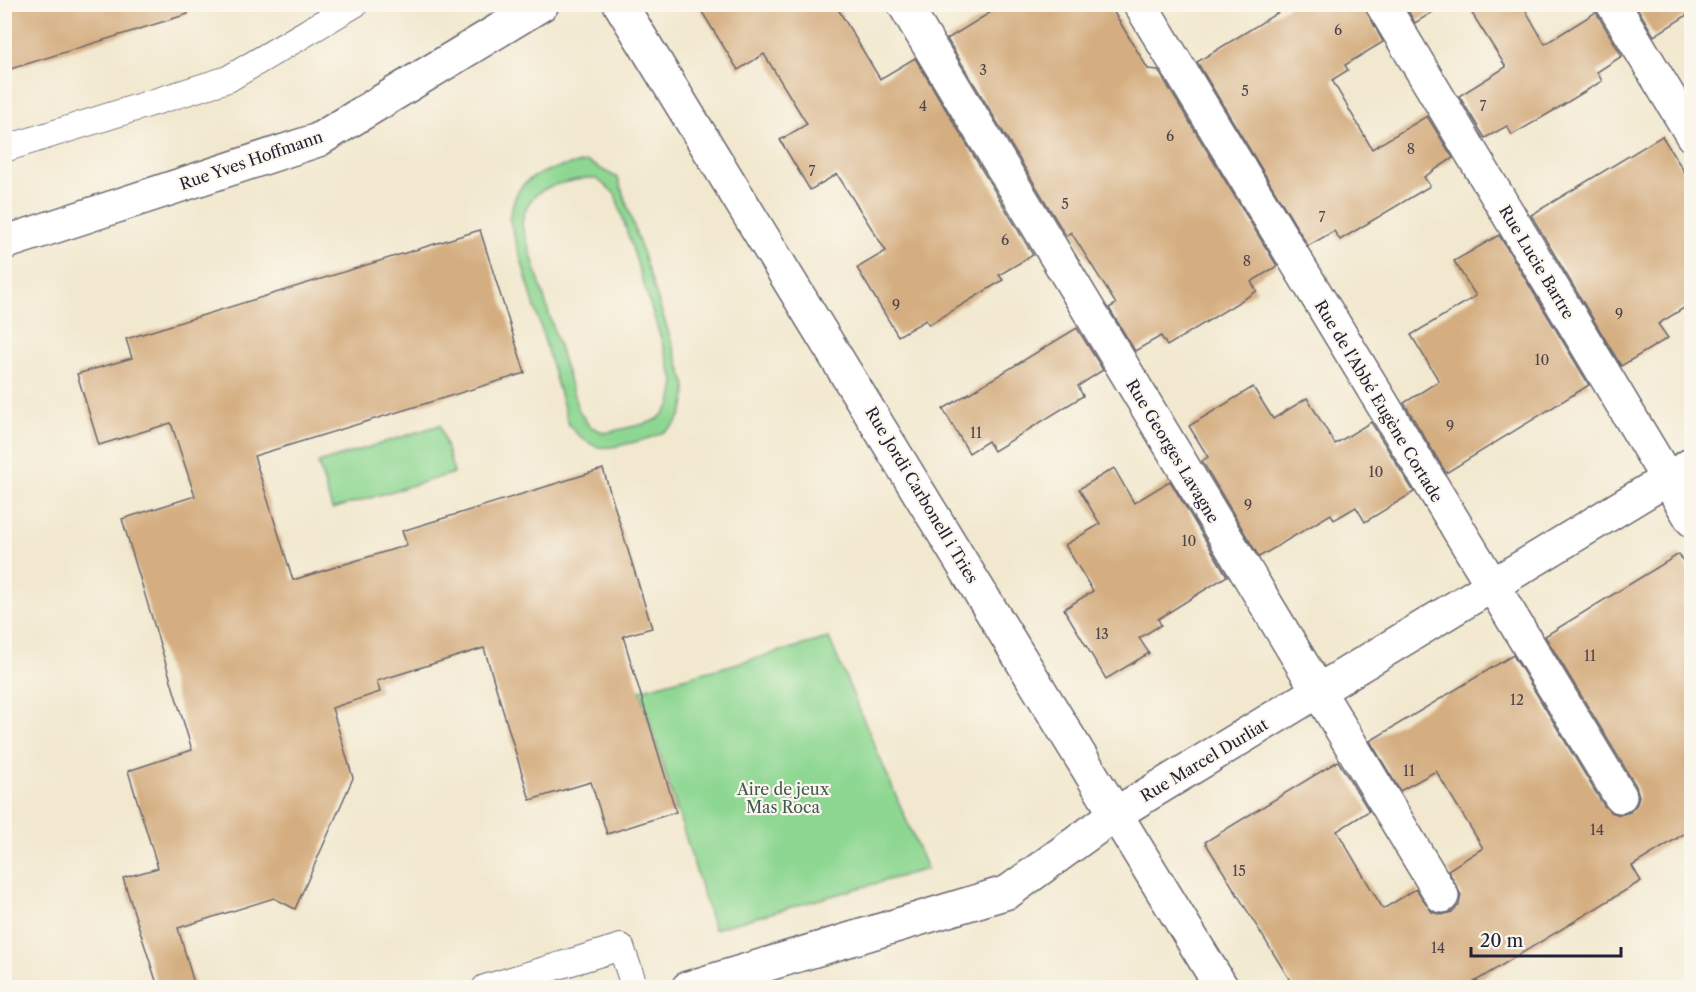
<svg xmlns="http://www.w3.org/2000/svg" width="1696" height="992" font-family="'Libre Caslon Text',serif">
<rect width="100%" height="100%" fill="#fbf7ec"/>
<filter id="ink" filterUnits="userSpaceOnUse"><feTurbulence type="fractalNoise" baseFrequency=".0167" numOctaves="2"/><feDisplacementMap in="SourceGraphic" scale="12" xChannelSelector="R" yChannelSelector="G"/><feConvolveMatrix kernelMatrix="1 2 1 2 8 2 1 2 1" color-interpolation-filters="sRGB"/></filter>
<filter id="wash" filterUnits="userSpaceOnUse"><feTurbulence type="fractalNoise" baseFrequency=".008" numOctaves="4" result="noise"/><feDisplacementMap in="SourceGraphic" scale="24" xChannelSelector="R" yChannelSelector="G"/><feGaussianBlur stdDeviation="1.35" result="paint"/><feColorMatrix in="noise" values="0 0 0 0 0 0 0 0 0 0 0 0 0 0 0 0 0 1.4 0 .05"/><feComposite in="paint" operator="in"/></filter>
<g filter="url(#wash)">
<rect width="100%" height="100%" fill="#f2e8cf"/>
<g fill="#8ed792" stroke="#587c66" stroke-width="1.5" fill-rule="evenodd">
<path d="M 588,162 L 618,178 L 686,386 C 687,426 666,435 631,443 C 621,445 609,449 599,447 C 586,444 577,435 569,425 L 509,218 C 512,207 514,196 521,187 C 534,171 569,164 588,162 ZM 587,178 L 597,179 L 615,194 L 675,383 L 671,405 L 658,419 L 648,423 L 605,433 L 589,426 L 578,409 L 522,225 C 525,188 555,184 587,178 Z"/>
<path d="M 440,425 L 454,473 L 332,509 L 318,463 Z"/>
<path d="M 829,638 L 927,869 L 714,929 L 640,690 Z"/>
</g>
<g id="blocks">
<g fill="#d4ad80">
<path d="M 4,4 L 186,4 L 188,14 L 4,71 Z"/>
<path d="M 697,4 L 835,4 L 880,79 L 915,58 L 1033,255 L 999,275 L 1003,280 L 929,325 L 926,320 L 898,336 L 857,268 L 886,251 L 837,174 L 810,190 L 780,140 L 807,124 L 764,54 L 738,70 Z"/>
<path d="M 1004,4 L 1109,4 L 1148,69 L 1158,70 L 1277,266 L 1251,282 L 1257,291 L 1167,346 L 1161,336 L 1135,351 L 1109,308 L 1116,304 L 1071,232 L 1066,236 L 947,39 Z"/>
<path d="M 1292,4 L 1363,4 L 1383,42 L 1345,65 L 1348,70 L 1332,80 L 1372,149 L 1427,116 L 1453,158 L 1424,177 L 1430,186 L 1340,240 L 1334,231 L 1308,246 L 1197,62 Z"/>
<path d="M 1404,4 L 1446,4 L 1415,23 Z"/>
<path d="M 1466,4 L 1522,4 L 1545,44 L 1596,12 L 1622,56 L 1597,72 L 1602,81 L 1558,108 L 1512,135 L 1507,126 L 1485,138 L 1459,96 L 1506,67 Z"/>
<path d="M 1635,4 L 1692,4 L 1692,12 L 1654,36 Z"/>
<path d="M 1662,136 L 1692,184 L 1692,303 L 1658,324 L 1668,338 L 1621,366 L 1531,215 Z"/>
<path d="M 480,230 L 525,373 L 254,456 L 293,580 L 407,545 L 402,531 L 603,469 L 652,628 L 623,636 L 676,812 L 607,834 L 591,782 L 530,800 L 484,648 L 377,681 L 380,692 L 332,708 L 353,778 L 295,909 L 274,898 L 178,928 L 195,987 L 158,987 L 123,878 L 158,868 L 128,771 L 192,750 L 122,519 L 195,496 L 171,423 L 99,445 L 77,374 L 132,358 L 126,339 Z"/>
<path d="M 1499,235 L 1589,385 L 1446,473 L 1404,403 L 1439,381 L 1411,335 L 1476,296 L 1454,261 Z"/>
<path d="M 1077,328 L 1103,370 L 1078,386 L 1083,396 L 994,451 L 988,441 L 969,453 L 943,409 Z"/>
<path d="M 1253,387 L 1273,419 L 1307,398 L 1335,444 L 1371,422 L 1414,492 L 1365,522 L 1356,507 L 1334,520 L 1331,514 L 1259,557 L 1202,461 L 1208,457 L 1189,426 Z"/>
<path d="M 1114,468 L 1134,503 L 1170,481 L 1227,576 L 1158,619 L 1161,625 L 1139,638 L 1149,653 L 1106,679 L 1064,609 L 1093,591 L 1065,545 L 1100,524 L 1079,489 Z"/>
<path d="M 1679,554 L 1692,575 L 1692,829 L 1632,866 L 1641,881 L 1466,987 L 1294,987 L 1205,842 L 1338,761 L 1369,811 L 1337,831 L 1383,909 L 1416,889 L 1432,912 L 1442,915 L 1452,912 L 1459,905 L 1461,895 L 1448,870 L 1483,848 L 1436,771 L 1400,791 L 1370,741 L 1513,655 L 1604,806 L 1611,812 L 1620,815 L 1630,812 L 1637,804 L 1639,796 L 1636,786 L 1545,636 Z"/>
</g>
</g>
</g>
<g filter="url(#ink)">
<use href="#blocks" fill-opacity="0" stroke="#6b676f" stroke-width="1.5"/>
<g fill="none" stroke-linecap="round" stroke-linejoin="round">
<defs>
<g id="service">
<path d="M 4,149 L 228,79 L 355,4"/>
<path d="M 485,988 L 621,947 L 635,988"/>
</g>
<g id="minor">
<path d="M 620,4 L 1222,988"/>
<path d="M 904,4 L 1442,896"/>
<path d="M 1140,4 L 1620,796"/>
<path d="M 1382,4 L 1692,520"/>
<path d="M 1613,4 L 1692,135"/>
<path d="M 4,243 L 318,140 L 542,4"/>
<path d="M 688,988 L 1008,892 L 1117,813 L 1692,464"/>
</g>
</defs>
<use href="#service" stroke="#6b676f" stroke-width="28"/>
<use href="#minor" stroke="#6b676f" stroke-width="36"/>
<use href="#service" stroke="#fff" stroke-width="26"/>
<use href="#minor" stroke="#fff" stroke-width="33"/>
</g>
</g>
<g text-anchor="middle" stroke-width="4.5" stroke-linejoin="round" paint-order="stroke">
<g font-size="14" fill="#4e454c">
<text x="1338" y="35">6</text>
<text x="983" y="75">3</text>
<text x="1245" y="96">5</text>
<text x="923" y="111">4</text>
<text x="1483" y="111">7</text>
<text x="1170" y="141">6</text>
<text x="1411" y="154">8</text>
<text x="812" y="176">7</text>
<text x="1065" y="209">5</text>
<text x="1322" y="222">7</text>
<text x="1005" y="245">6</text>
<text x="1247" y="266">8</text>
<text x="896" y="310">9</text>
<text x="1619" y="319">9</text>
<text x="1542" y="365">10</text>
<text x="1450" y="431">9</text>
<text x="976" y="438">11</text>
<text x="1376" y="477">10</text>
<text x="1248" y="510">9</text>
<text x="1189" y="546">10</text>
<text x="1102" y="639">13</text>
<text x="1590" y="661">11</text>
<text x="1517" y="705">12</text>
<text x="1409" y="776">11</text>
<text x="1597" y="835">14</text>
<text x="1239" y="876">15</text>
<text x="1438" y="953">14</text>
</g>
<g font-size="16" fill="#22223b" stroke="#fbf7ec">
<text transform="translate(251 160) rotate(-19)" y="6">Rue Yves Hoffmann</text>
<text transform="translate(1537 262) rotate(59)" y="6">Rue Lucie Bartre</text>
<text transform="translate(1379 401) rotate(59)" y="6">Rue de l'Abbé Eugène Cortade</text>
<text transform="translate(1173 451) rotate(59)" y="6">Rue Georges Lavagne</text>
<text transform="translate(922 495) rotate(59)" y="6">Rue Jordi Carbonell i Tries</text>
<text transform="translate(1204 760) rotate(-31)" y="6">Rue Marcel Durliat</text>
</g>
<g font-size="16" fill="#425855" stroke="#fbf7ec">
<text x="783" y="795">Aire de jeux<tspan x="783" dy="18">Mas Roca</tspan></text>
</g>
</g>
<rect width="1696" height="992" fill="none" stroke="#fbf7ec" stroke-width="24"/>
<path d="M1471 947v9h150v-9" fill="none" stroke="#22223b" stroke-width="3"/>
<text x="1480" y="947" font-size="18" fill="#22223b" stroke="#fbf7ec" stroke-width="4.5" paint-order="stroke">20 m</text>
</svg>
